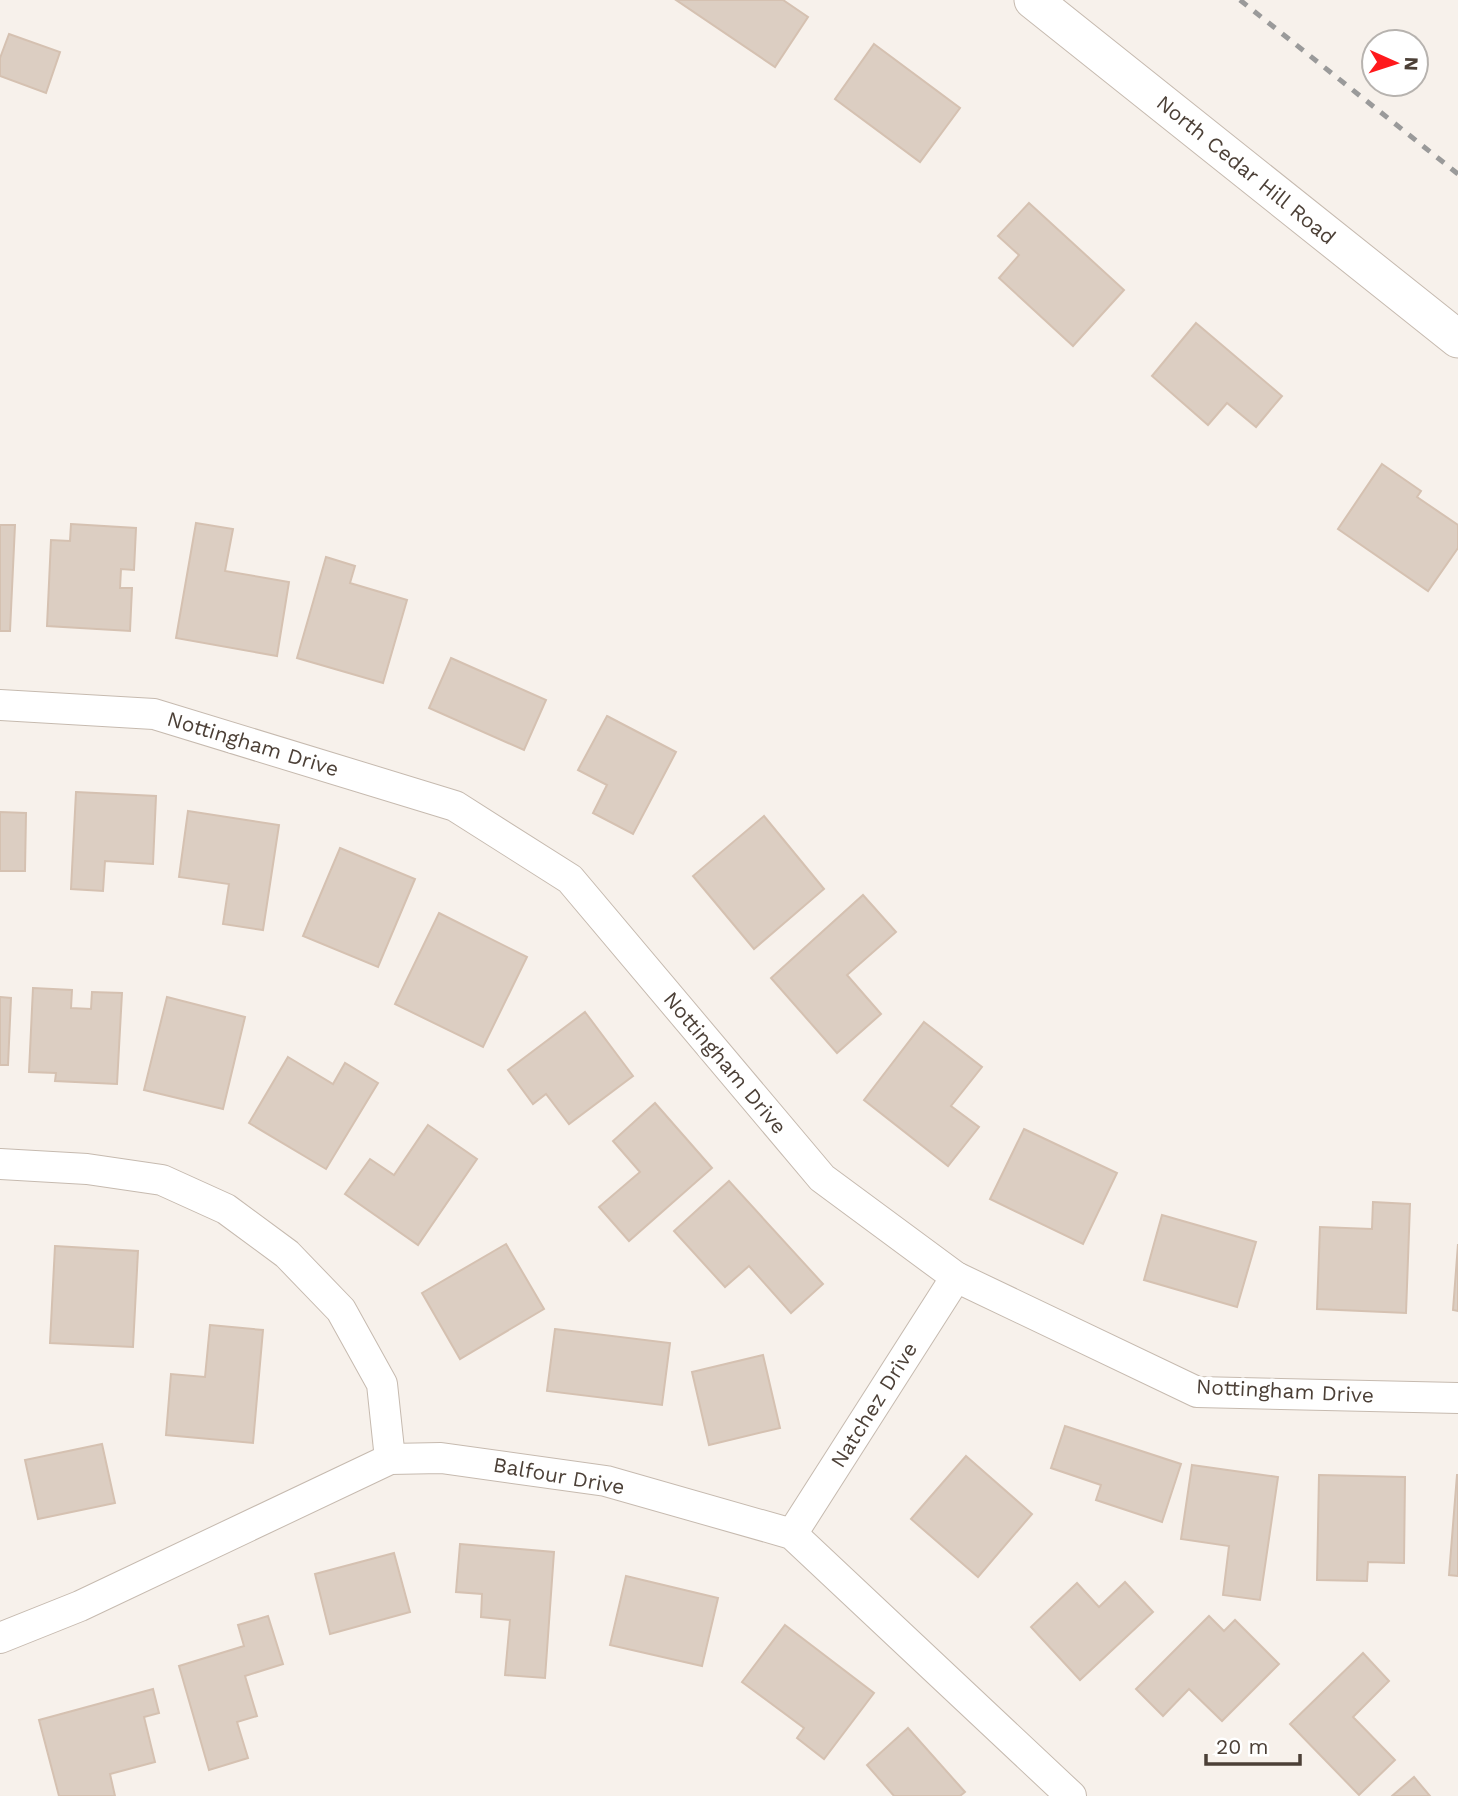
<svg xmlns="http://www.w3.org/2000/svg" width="1458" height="1796" font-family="'Work Sans',sans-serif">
<rect width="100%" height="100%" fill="#f7f1eb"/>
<g fill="#dccec2" stroke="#d5c1b1" stroke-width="2">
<path d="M 676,0 L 783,0 L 808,17 L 775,67 Z"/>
<path d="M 9,34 L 60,52 L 46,93 L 0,76 L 0,58 Z"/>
<path d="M 874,44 L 960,108 L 920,162 L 835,99 Z"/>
<path d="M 1029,203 L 1124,290 L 1073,346 L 999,278 L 1019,255 L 998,236 Z"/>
<path d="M 1196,323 L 1282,396 L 1256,427 L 1227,403 L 1208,425 L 1152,376 Z"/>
<path d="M 1382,464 L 1421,491 L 1417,497 L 1458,525 L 1458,548 L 1428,591 L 1338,529 Z"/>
<path d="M 196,523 L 233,529 L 225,571 L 289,582 L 277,656 L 176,638 Z"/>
<path d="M 71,524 L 136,528 L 134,570 L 121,569 L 120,588 L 132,588 L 130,631 L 47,626 L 51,540 L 70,541 Z"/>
<path d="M 0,525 L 15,525 L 10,631 L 0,631 Z"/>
<path d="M 326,557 L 355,566 L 350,583 L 407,600 L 383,683 L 297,658 Z"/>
<path d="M 451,658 L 546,700 L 524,750 L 429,708 Z"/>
<path d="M 607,716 L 676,752 L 633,834 L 593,813 L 607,785 L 578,770 Z"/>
<path d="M 76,792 L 156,796 L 153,864 L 105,861 L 103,891 L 71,889 Z"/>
<path d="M 188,811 L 279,825 L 263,930 L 223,924 L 229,884 L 179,877 Z"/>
<path d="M 0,812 L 26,813 L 25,871 L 0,871 Z"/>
<path d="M 764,816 L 824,889 L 754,949 L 693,876 Z"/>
<path d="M 340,848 L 415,879 L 378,967 L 303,936 Z"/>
<path d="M 863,895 L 896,932 L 847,975 L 881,1014 L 837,1053 L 771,978 Z"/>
<path d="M 439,913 L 527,957 L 483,1047 L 395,1004 Z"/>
<path d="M 33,988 L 72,990 L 71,1008 L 91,1009 L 92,992 L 122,993 L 117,1084 L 55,1081 L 56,1073 L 29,1072 Z"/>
<path d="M 0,997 L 11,998 L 8,1065 L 0,1065 Z"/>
<path d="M 167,997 L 245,1017 L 223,1109 L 144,1090 Z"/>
<path d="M 585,1012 L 633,1076 L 569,1124 L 546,1094 L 533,1104 L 508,1070 Z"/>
<path d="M 924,1022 L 982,1067 L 951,1106 L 979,1127 L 948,1166 L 864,1100 Z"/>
<path d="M 288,1057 L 333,1084 L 345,1063 L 378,1083 L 326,1169 L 249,1123 Z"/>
<path d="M 655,1103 L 712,1168 L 629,1241 L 599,1207 L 640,1172 L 613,1141 Z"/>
<path d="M 428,1125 L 477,1159 L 418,1245 L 345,1194 L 370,1159 L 394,1175 Z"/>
<path d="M 1024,1129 L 1117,1173 L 1083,1244 L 990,1199 Z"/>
<path d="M 729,1181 L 823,1284 L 791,1313 L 749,1266 L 725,1287 L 674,1231 Z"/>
<path d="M 1373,1202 L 1410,1204 L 1406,1313 L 1317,1309 L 1320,1227 L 1372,1229 Z"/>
<path d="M 1162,1215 L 1256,1242 L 1237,1307 L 1144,1280 Z"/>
<path d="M 506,1244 L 544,1309 L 460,1359 L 422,1293 Z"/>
<path d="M 1458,1244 L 1458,1311 L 1453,1310 Z"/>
<path d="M 55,1246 L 138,1251 L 133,1347 L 50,1343 Z"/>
<path d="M 210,1325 L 263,1330 L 253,1443 L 166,1435 L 171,1374 L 205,1377 Z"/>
<path d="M 555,1329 L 670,1343 L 662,1405 L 547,1391 Z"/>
<path d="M 763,1355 L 780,1428 L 709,1445 L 692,1372 Z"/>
<path d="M 1065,1426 L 1181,1464 L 1162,1522 L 1096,1500 L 1101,1485 L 1051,1468 Z"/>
<path d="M 102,1444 L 115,1503 L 38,1519 L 25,1460 Z"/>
<path d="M 966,1456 L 1032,1514 L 978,1577 L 911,1519 Z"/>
<path d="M 1192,1465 L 1278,1477 L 1260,1600 L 1223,1595 L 1229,1546 L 1181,1539 Z"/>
<path d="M 1319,1475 L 1405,1477 L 1404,1563 L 1368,1562 L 1367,1581 L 1317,1580 Z"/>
<path d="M 1457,1475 L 1458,1475 L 1458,1576 L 1449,1575 Z"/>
<path d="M 460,1544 L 554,1552 L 545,1678 L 505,1675 L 510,1620 L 481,1617 L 482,1594 L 456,1592 Z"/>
<path d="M 394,1553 L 410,1612 L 330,1634 L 315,1574 Z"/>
<path d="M 626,1576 L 718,1598 L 702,1666 L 610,1645 Z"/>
<path d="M 1125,1582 L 1153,1612 L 1080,1680 L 1031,1627 L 1077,1583 L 1099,1607 Z"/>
<path d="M 268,1616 L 283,1664 L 245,1676 L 257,1716 L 237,1722 L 248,1758 L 209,1770 L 179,1666 L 244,1646 L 238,1625 Z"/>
<path d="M 1209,1616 L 1224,1631 L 1235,1620 L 1279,1664 L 1222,1721 L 1189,1689 L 1163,1716 L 1136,1689 Z"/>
<path d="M 785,1625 L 874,1693 L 824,1759 L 797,1738 L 804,1728 L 742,1682 Z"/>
<path d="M 1363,1653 L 1389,1681 L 1353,1717 L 1395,1760 L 1359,1795 L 1290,1724 Z"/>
<path d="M 153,1689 L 159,1713 L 144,1717 L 155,1762 L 110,1774 L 115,1796 L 59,1796 L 39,1720 Z"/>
<path d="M 908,1728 L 965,1792 L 960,1796 L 894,1796 L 867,1765 Z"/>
<path d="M 1414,1777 L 1430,1796 L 1392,1796 Z"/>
</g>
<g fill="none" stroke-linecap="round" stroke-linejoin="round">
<defs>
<g id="minor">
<path d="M 0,705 L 154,714 L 455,806 L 570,879 L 822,1178 L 956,1277 L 1197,1392 L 1458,1398"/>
<path d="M 0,1164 L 87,1169 L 162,1180 L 226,1209 L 287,1254 L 341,1310 L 382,1384 L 390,1459"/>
<path d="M 792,1534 L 956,1277"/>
<path d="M 0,1638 L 80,1606 L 390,1459 L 441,1458 L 606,1481 L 792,1534 L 1071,1796"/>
</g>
<path id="tertiary" d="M 1033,0 L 1458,339"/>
</defs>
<use href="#minor" stroke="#c6baaf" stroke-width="32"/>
<use href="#tertiary" stroke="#c6baaf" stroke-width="39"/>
<use href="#minor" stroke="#fff" stroke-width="30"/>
<use href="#tertiary" stroke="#fff" stroke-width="37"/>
<path stroke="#9a9a9a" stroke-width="5" stroke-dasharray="9 9" stroke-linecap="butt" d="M 1240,0 L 1458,174"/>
</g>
<g text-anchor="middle" stroke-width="7" stroke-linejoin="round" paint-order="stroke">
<g font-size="21" fill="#4c4037" stroke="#fff">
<text transform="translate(1246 170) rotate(39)" y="7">North Cedar Hill Road</text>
<text transform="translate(253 744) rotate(17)" y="7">Nottingham Drive</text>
<text transform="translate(725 1063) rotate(50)" y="7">Nottingham Drive</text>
<text transform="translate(1285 1391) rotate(3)" y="7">Nottingham Drive</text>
<text transform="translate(874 1405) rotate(-58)" y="7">Natchez Drive</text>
<text transform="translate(559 1476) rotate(10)" y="7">Balfour Drive</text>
</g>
</g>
<g transform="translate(1395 63) rotate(93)"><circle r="33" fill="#ffffff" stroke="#b7b3af" stroke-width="2"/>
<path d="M0-5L12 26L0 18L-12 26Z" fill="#ff191c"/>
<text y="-10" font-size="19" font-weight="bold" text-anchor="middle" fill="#4c4037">N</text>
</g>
<path d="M1206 1754v10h94v-10" fill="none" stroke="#4c4037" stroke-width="3.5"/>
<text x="1216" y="1754" font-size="21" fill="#4c4037" stroke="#ffffff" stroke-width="5" paint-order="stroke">20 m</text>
</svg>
